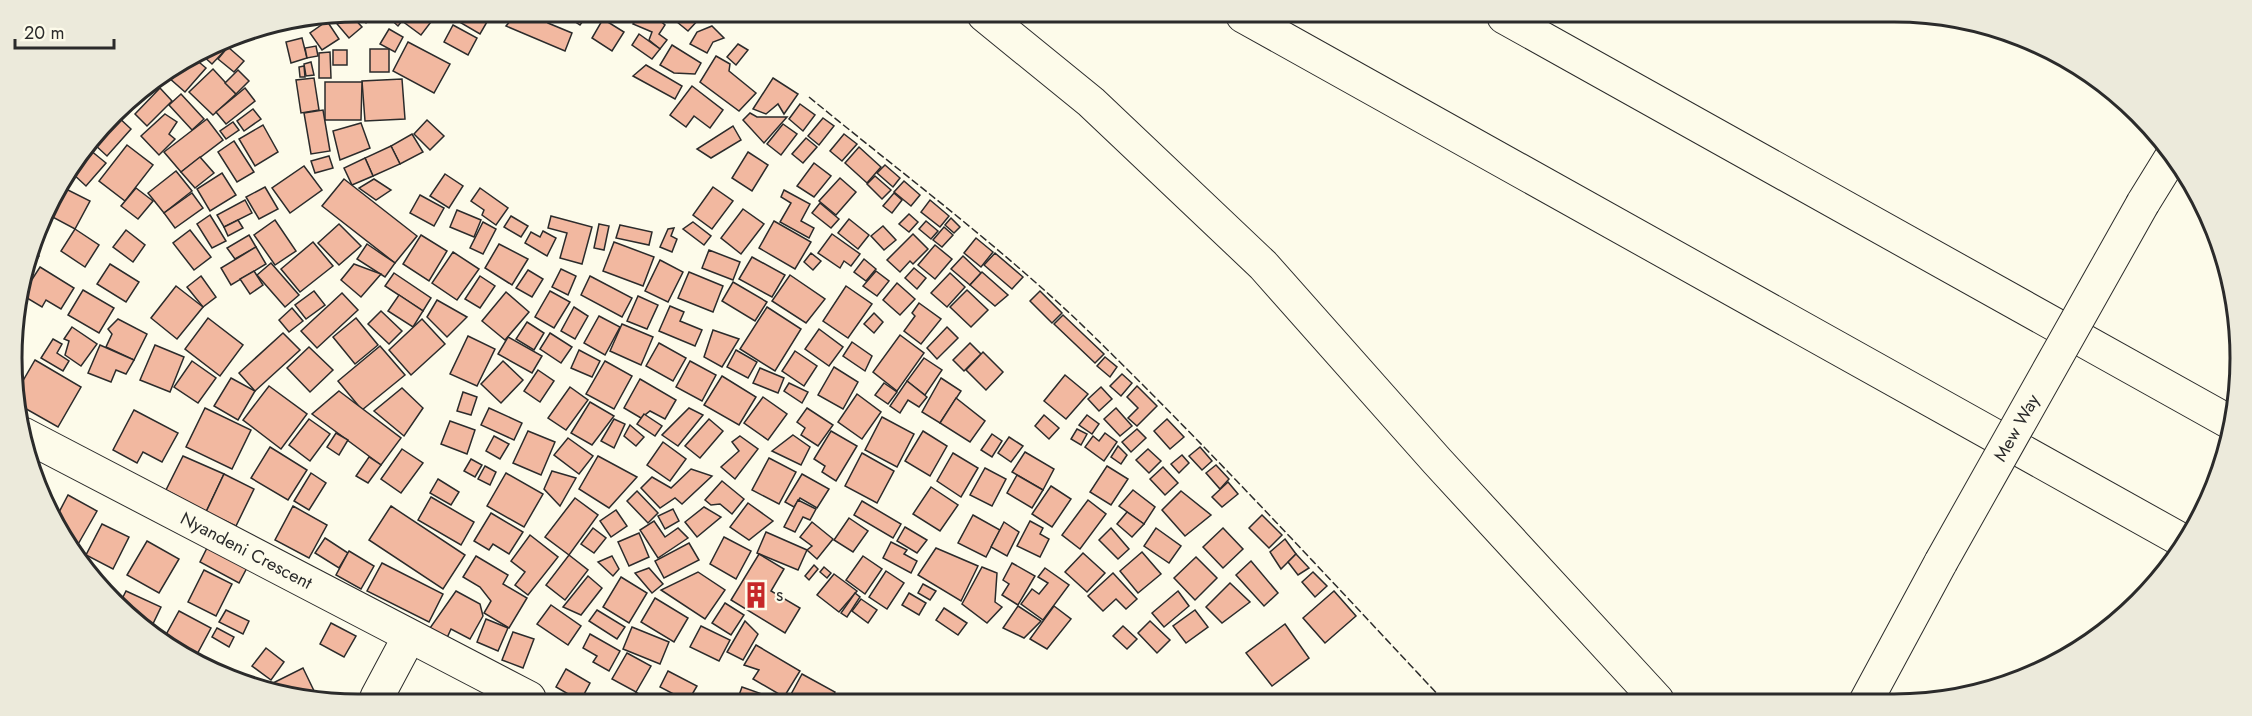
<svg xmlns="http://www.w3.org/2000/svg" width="2252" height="716" font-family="Jost,sans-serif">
<rect width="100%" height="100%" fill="#fdfbea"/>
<g fill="#f2b8a0" stroke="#2b2b2b" stroke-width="1.5">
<path d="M 356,12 L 377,12 L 366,23 Z"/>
<path d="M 392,12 L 426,12 L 434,18 L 421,35 L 402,21 L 398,26 L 388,17 Z"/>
<path d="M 460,12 L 487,13 L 491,15 L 480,34 L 456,20 Z"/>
<path d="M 517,13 L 539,13 L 548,23 L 572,33 L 565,51 L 506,26 Z"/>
<path d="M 571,13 L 589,13 L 580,25 L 568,17 Z"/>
<path d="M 642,13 L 651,13 L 665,25 L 659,34 L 667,40 L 660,49 L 649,40 L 652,32 L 633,24 Z"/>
<path d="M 684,13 L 692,13 L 699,19 L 688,31 L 677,22 Z"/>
<path d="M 350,14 L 362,27 L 349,38 L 332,18 Z"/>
<path d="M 603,19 L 624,32 L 612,51 L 592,38 Z"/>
<path d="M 327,21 L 339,39 L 322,50 L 310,33 Z"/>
<path d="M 453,25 L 477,38 L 468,55 L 444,42 Z"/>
<path d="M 712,26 L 724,38 L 713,42 L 707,53 L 690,44 L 697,32 Z"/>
<path d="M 389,29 L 403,37 L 395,52 L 380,44 Z"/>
<path d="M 639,34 L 660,49 L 652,59 L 632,45 Z"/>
<path d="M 302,38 L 307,58 L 291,63 L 286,42 Z"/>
<path d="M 222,41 L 228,47 L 212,64 L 201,54 Z"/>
<path d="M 408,42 L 450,64 L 434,93 L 393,71 Z"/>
<path d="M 738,44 L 748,50 L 736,65 L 727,57 Z"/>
<path d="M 672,45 L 701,63 L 695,74 L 674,73 L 660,65 Z"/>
<path d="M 316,46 L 318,56 L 307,58 L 305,48 Z"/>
<path d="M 228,47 L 244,61 L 234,72 L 218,59 Z"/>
<rect x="370" y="49" width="19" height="23"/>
<rect x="333" y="50" width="14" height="15"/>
<path d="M 330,52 L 331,78 L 319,78 L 319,53 Z"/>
<path d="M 716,56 L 730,64 L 729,71 L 756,93 L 739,111 L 700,82 Z"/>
<path d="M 194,58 L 206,68 L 185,92 L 168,77 Z"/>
<path d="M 311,62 L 314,75 L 306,76 L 304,64 Z"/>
<path d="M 646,65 L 682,86 L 675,99 L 633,76 Z"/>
<path d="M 304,66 L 305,77 L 300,77 L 299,67 Z"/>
<path d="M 213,69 L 236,94 L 213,115 L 189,92 Z"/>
<path d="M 238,70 L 249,81 L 236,94 L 225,83 Z"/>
<path d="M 314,78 L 319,110 L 301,113 L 296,80 Z"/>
<path d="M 773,78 L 798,94 L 784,114 L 778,104 L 766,114 L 753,109 Z"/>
<path d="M 402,79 L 405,119 L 365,121 L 362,81 Z"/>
<path d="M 325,82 L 362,82 L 361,120 L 325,120 Z"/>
<path d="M 148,86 L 153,90 L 133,108 L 127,101 Z"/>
<path d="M 692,86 L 723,110 L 710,128 L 694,116 L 686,127 L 670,115 Z"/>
<path d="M 160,88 L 172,101 L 147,126 L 135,114 Z"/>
<path d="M 245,88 L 255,101 L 226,124 L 216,112 Z"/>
<path d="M 181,94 L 204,119 L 192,130 L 169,105 Z"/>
<path d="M 800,104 L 815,115 L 803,131 L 789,119 Z"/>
<path d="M 253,109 L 261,119 L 244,131 L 237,121 Z"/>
<path d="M 323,110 L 330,151 L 311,154 L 304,113 Z"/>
<path d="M 750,113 L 757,117 L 787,117 L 764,143 L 743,120 Z"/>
<path d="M 165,114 L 177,122 L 169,134 L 175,139 L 159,155 L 141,136 Z"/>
<path d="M 116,115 L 131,129 L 107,156 L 94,144 Z"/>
<path d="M 823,118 L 834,126 L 819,145 L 808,136 Z"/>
<path d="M 207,119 L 223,140 L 181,172 L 164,152 Z"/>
<path d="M 427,120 L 444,136 L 430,150 L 414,134 Z"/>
<path d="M 233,122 L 239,130 L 226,139 L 220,131 Z"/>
<path d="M 361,123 L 370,148 L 340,160 L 333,131 Z"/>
<path d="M 783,124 L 797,134 L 781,155 L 767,144 Z"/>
<path d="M 263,125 L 278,152 L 255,166 L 239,139 Z"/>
<path d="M 733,126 L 741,140 L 711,158 L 697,149 Z"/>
<path d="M 412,134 L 423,152 L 400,164 L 391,146 Z"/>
<path d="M 844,134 L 857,144 L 842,161 L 830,151 Z"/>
<path d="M 806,138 L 817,147 L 803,163 L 792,154 Z"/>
<path d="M 234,141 L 254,172 L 237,182 L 218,152 Z"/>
<path d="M 127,145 L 153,165 L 125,201 L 99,181 Z"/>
<path d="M 391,146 L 400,164 L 373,176 L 365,158 Z"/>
<path d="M 859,147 L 881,167 L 867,183 L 845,163 Z"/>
<path d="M 90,150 L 106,163 L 86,186 L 72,173 Z"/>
<path d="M 748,152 L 768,165 L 752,191 L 732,178 Z"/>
<path d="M 329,156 L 333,168 L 315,173 L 311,161 Z"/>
<path d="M 200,157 L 214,173 L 195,188 L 181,172 Z"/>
<path d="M 365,158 L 373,176 L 352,185 L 344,168 Z"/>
<path d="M 814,163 L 831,176 L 814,197 L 797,186 Z"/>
<path d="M 885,165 L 900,178 L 893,187 L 877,173 Z"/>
<path d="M 304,166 L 322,190 L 290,213 L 272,188 Z"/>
<path d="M 176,171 L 192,191 L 164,213 L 148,193 Z"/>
<path d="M 222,173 L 236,195 L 210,211 L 197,189 Z"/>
<path d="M 445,174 L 463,186 L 449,208 L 430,196 Z"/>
<path d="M 875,176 L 891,190 L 882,199 L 867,184 Z"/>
<path d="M 840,178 L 856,192 L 836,215 L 819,201 Z"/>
<path d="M 344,179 L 417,236 L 395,263 L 322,206 Z"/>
<path d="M 374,179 L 391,190 L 376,200 L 359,188 Z"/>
<path d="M 904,181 L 920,195 L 911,206 L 894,192 Z"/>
<path d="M 62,187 L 90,201 L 75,229 L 45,213 L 48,205 Z"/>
<path d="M 265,187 L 278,209 L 259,219 L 246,197 Z"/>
<path d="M 713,187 L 733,201 L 712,229 L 693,215 Z"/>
<path d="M 136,188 L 153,201 L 138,219 L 121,206 Z"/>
<path d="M 480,188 L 508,208 L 496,225 L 482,215 L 484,210 L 471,201 Z"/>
<path d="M 784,190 L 810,204 L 801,221 L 814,228 L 809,238 L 780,222 L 791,203 L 781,197 Z"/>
<path d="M 192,193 L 203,208 L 175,228 L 164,213 Z"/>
<path d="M 894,193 L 902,200 L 892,213 L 883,206 Z"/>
<path d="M 420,195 L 444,208 L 434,226 L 410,213 Z"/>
<path d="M 245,200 L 252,213 L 224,227 L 217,215 Z"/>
<path d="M 930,200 L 949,216 L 940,227 L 921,212 Z"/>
<path d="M 820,203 L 839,219 L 831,228 L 812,213 Z"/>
<path d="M 743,209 L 764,224 L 741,254 L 721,238 Z"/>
<path d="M 457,210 L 481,220 L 474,237 L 450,227 Z"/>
<path d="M 909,214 L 918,222 L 909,232 L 899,224 Z"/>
<path d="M 210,215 L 226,241 L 212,248 L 197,224 Z"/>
<path d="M 511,216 L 528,226 L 521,237 L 504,227 Z"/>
<path d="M 551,216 L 592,227 L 582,264 L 560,258 L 567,233 L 548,228 Z"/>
<path d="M 951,218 L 960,227 L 954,233 L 945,225 Z"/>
<path d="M 849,219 L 869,235 L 858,249 L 838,233 Z"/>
<path d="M 238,220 L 243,228 L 228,236 L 224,227 Z"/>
<path d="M 275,220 L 296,251 L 275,265 L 254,235 Z"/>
<path d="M 774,221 L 811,242 L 795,269 L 759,248 Z"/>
<path d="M 926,221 L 938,231 L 931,239 L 919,229 Z"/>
<path d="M 483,222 L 496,229 L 483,254 L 470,248 Z"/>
<path d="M 693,222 L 711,236 L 704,245 L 683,229 Z"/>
<path d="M 339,224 L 361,246 L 339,265 L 318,243 Z"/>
<path d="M 599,224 L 609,226 L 604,250 L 594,248 Z"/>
<path d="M 620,225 L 652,232 L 649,245 L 616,238 Z"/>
<path d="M 883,226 L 896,240 L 884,250 L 871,236 Z"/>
<path d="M 944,227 L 953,235 L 942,247 L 933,240 Z"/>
<path d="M 674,228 L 671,236 L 677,239 L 672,252 L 660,247 L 668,229 Z"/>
<path d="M 75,229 L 99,245 L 85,267 L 61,251 Z"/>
<path d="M 126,230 L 145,245 L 133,262 L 113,247 Z"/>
<path d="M 190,230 L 211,257 L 194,270 L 173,243 Z"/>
<path d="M 543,231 L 556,238 L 547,256 L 525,243 L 531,232 L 540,237 Z"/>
<path d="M 832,234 L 860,254 L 851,266 L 844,261 L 840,268 L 818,253 Z"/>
<path d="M 913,234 L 928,249 L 913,264 L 910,261 L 900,272 L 887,260 Z"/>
<path d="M 249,235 L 256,247 L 235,259 L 227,248 Z"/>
<path d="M 421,235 L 447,251 L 429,281 L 403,264 Z"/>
<path d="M 976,238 L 993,252 L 981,267 L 964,253 Z"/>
<path d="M 313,242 L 333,266 L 300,292 L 281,269 Z"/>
<path d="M 614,242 L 654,257 L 643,286 L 603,271 Z"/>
<path d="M 367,244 L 395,263 L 385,277 L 357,259 Z"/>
<path d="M 499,244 L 528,259 L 512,285 L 485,268 Z"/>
<path d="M 935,245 L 952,259 L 935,279 L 918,265 Z"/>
<path d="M 256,247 L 266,264 L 231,285 L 221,268 Z"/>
<path d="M 709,250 L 740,262 L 733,280 L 702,268 Z"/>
<path d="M 453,252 L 479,269 L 457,300 L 432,283 Z"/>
<path d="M 33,253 L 39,256 L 25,280 Z"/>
<path d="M 811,253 L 821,261 L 813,270 L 804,262 Z"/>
<path d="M 995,253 L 1023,277 L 1012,289 L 984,265 Z"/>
<path d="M 963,256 L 981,273 L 970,285 L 951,269 Z"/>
<path d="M 752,257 L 785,275 L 772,297 L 739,279 Z"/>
<path d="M 864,259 L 876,269 L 866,281 L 854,272 Z"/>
<path d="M 660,260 L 683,272 L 668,302 L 645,291 Z"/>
<path d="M 271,263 L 299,295 L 285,307 L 257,275 Z"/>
<path d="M 110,264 L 139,282 L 126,302 L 97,284 Z"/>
<path d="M 354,264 L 381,274 L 361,297 L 341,280 Z"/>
<path d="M 40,267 L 74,288 L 61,309 L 46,300 L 42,307 L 22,295 Z"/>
<path d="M 914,268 L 926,278 L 917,289 L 905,278 Z"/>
<path d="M 561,269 L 576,276 L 568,295 L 552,287 Z"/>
<path d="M 528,270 L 543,279 L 532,297 L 516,288 Z"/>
<path d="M 254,271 L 263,285 L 250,294 L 240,279 Z"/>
<path d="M 876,271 L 889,281 L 877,296 L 863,286 Z"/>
<path d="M 689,272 L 723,286 L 713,312 L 678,298 Z"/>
<path d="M 982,272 L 1008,295 L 995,306 L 970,285 Z"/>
<path d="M 394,273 L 431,298 L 423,311 L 385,286 Z"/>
<path d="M 950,273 L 965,287 L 947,307 L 931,293 Z"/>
<path d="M 790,275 L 825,299 L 806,323 L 772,301 Z"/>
<path d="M 201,276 L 216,297 L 203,307 L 187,287 Z"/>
<path d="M 480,276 L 495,286 L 480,308 L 465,299 Z"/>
<path d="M 590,276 L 632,298 L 622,317 L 581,295 Z"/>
<path d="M 733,282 L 767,302 L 755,321 L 722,301 Z"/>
<path d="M 897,283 L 915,299 L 900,315 L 883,300 Z"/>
<path d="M 176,286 L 203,307 L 177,339 L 151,318 Z"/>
<path d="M 846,286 L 872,304 L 848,338 L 823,321 Z"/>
<path d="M 83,290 L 114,308 L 99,333 L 68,315 Z"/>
<path d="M 967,290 L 988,310 L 971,327 L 950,307 Z"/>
<path d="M 314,291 L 325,305 L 306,319 L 295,305 Z"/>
<path d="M 550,291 L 570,302 L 554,328 L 535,317 Z"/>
<path d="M 1040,291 L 1062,313 L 1052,323 L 1030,301 Z"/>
<path d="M 506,292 L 529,312 L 505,340 L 482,321 Z"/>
<path d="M 342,293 L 358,310 L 317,348 L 301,331 Z"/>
<path d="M 399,295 L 423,311 L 413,327 L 388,311 Z"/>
<path d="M 638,296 L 658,305 L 647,329 L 627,321 Z"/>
<path d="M 437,300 L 467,317 L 447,337 L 427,317 Z"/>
<path d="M 919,303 L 941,319 L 921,344 L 904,331 L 915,316 L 912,313 Z"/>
<path d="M 17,306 L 25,310 L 16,328 L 15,313 Z"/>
<path d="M 670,306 L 684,312 L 680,321 L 702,330 L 695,346 L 659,331 Z"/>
<path d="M 574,307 L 588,316 L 575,339 L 561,331 Z"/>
<path d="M 767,307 L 801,329 L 775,371 L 740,349 Z"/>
<path d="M 292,308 L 303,321 L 289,332 L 279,320 Z"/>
<path d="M 381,311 L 402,331 L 389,344 L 368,324 Z"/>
<path d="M 874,313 L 883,322 L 874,333 L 864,324 Z"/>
<path d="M 1063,315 L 1104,354 L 1095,363 L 1054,324 Z"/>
<path d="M 599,316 L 620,327 L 605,355 L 584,343 Z"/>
<path d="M 208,318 L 243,345 L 220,376 L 185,349 Z"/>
<path d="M 356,318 L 378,345 L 355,364 L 333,337 Z"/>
<path d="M 118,319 L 147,334 L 134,360 L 106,347 L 112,334 L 108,329 Z"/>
<path d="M 422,319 L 445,344 L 411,375 L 389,350 Z"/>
<path d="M 527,322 L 544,333 L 534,350 L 516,339 Z"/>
<path d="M 622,324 L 653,337 L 641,365 L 610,351 Z"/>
<path d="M 72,327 L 97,344 L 81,366 L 65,355 L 69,341 L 64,339 Z"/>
<path d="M 947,327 L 958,338 L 937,359 L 927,348 Z"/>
<path d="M 819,329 L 843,347 L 829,366 L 805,349 Z"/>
<path d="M 713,330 L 739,339 L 722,367 L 704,357 Z"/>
<path d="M 283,333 L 300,350 L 255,391 L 239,373 Z"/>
<path d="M 550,333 L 572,347 L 561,363 L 540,349 Z"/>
<path d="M 900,335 L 924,353 L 897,391 L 873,372 Z"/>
<path d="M 468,336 L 495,349 L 477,386 L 450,374 Z"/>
<path d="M 508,337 L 542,356 L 532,373 L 498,354 Z"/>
<path d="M 53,339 L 62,344 L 57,353 L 69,361 L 63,371 L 41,358 Z"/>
<path d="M 852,342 L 872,356 L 865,371 L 843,356 Z"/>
<path d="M 659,343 L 686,358 L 673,381 L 646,366 Z"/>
<path d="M 970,343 L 981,354 L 964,371 L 953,360 Z"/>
<path d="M 100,345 L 134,360 L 126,374 L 116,370 L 111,382 L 88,373 Z"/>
<path d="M 155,345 L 184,357 L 170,392 L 140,380 Z"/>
<path d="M 380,346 L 405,375 L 362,410 L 338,381 Z"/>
<path d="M 309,347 L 333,370 L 310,392 L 287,368 Z"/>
<path d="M 579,350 L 600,361 L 592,377 L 571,368 Z"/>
<path d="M 736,350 L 757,362 L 748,378 L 727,367 Z"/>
<path d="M 795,351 L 817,366 L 804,386 L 782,371 Z"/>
<path d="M 983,352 L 1003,372 L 986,390 L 966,370 Z"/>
<path d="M 1105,357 L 1117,367 L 1110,377 L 1097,366 Z"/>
<path d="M 924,358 L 942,370 L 925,395 L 907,381 Z"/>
<path d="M 35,360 L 81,387 L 58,427 L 21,406 L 20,386 Z"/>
<path d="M 192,361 L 216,378 L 198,403 L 174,387 Z"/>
<path d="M 503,361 L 523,380 L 501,403 L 481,384 Z"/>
<path d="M 605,361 L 632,376 L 614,409 L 586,394 Z"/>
<path d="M 690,361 L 716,375 L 702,401 L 676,387 Z"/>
<path d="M 834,367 L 858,382 L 843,409 L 818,395 Z"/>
<path d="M 760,368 L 784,378 L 778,393 L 753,383 Z"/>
<path d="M 538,370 L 554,381 L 540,402 L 524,391 Z"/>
<path d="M 1122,374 L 1132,383 L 1121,396 L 1110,386 Z"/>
<path d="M 1065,375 L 1088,394 L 1066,419 L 1044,401 Z"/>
<path d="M 722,376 L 756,397 L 739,425 L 704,405 Z"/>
<path d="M 231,378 L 255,391 L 238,420 L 214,406 Z"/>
<path d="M 941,378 L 961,391 L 940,423 L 922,412 Z"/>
<path d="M 640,379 L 676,400 L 665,419 L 650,411 L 641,418 L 624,408 Z"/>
<path d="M 907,381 L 927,397 L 919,407 L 908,400 L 900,413 L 890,406 Z"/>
<path d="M 789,383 L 808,392 L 802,403 L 784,391 Z"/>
<path d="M 884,383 L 897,392 L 888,404 L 875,395 Z"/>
<path d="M 269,386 L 307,414 L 281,449 L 243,420 Z"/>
<path d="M 1137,386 L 1157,406 L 1137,426 L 1128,418 L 1138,408 L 1127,397 Z"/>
<path d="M 570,387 L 588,400 L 566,430 L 548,418 Z"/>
<path d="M 1101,387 L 1112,399 L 1099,411 L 1088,399 Z"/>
<path d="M 402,388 L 423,408 L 404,436 L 374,411 Z"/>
<path d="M 339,391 L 401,438 L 381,465 L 312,414 Z"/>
<path d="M 463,392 L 477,397 L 471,415 L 457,411 Z"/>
<path d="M 857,394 L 881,412 L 862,439 L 838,422 Z"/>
<path d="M 763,397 L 787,414 L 768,440 L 744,423 Z"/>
<path d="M 956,398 L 985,421 L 970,442 L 940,423 Z"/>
<path d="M 590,402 L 614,416 L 592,445 L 571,433 Z"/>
<path d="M 205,408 L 251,430 L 232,469 L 186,447 Z"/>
<path d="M 489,408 L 522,423 L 514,440 L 481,425 Z"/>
<path d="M 689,408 L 703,415 L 678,446 L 662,435 Z"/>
<path d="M 807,408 L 833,425 L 818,446 L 801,435 L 805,428 L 797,422 Z"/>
<path d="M 1116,408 L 1132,426 L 1120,436 L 1104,419 Z"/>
<path d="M 134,410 L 178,433 L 162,462 L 143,452 L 137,463 L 113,450 Z"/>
<path d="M 644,414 L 662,426 L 655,436 L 637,424 Z"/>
<path d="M 1044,415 L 1059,428 L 1049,439 L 1035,426 Z"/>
<path d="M 1087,415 L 1099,424 L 1092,434 L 1079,425 Z"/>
<path d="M 882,417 L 914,434 L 897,467 L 865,450 Z"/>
<path d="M 309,419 L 330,434 L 310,461 L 289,445 Z"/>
<path d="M 614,419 L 625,424 L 614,448 L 601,441 Z"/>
<path d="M 709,419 L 723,431 L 700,458 L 685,446 Z"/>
<path d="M 1167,419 L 1184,437 L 1170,449 L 1154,431 Z"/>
<path d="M 450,421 L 475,430 L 467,454 L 441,444 Z"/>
<path d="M 630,425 L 644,437 L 636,446 L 624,436 Z"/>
<path d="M 1077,429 L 1087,434 L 1081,445 L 1071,439 Z"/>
<path d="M 1137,429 L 1146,438 L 1131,452 L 1122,442 Z"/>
<path d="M 528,431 L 555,442 L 541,475 L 513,463 Z"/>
<path d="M 831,431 L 857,446 L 836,481 L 822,472 L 825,466 L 814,459 Z"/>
<path d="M 923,431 L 947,446 L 930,476 L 905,461 Z"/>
<path d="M 336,433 L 348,440 L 339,455 L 327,447 Z"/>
<path d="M 1105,433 L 1117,442 L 1104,461 L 1085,447 L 1093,436 L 1099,441 Z"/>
<path d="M 992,434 L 1002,441 L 992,457 L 981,450 Z"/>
<path d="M 793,435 L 810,447 L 801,465 L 772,451 Z"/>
<path d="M 494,436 L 509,444 L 500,459 L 486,451 Z"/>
<path d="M 740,436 L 758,449 L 735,479 L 721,467 L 739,451 L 732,442 Z"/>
<path d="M 1009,437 L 1023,446 L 1011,462 L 998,453 Z"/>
<path d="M 568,438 L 593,456 L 579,474 L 554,455 Z"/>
<path d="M 663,442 L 686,459 L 670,481 L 647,465 Z"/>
<path d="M 1118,446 L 1127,455 L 1121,464 L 1111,457 Z"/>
<path d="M 270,447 L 307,470 L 288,500 L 251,478 Z"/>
<path d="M 1200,447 L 1212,461 L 1202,470 L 1189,456 Z"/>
<path d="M 402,449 L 423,463 L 401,493 L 381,479 Z"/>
<path d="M 1148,449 L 1161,461 L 1149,473 L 1136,460 Z"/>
<path d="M 1025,452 L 1054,469 L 1043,490 L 1012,472 Z"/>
<path d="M 862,453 L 894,471 L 877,503 L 845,486 Z"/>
<path d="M 953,453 L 978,468 L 961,497 L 937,481 Z"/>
<path d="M 1182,455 L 1189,463 L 1179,473 L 1171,464 Z"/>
<path d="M 183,456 L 224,474 L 206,512 L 166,490 Z"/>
<path d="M 598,456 L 637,477 L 609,508 L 579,489 Z"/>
<path d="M 369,457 L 381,465 L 368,483 L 356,476 Z"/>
<path d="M 769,458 L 796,472 L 779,504 L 752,490 Z"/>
<path d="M 471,459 L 482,465 L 475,477 L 464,471 Z"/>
<path d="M 1216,465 L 1229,479 L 1220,489 L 1206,473 Z"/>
<path d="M 485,466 L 496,472 L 490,485 L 478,479 Z"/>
<path d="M 1107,466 L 1128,479 L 1111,505 L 1090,492 Z"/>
<path d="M 1163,467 L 1178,483 L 1165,495 L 1150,479 Z"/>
<path d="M 985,468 L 1006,479 L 992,506 L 970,495 Z"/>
<path d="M 691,469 L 712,476 L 682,504 L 675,498 L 660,508 L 641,488 L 652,477 L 671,488 Z"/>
<path d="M 552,471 L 576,478 L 560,506 L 544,489 Z"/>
<path d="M 311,473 L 326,483 L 309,510 L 294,501 Z"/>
<path d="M 506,473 L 543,494 L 524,527 L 487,506 Z"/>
<path d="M 224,474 L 254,489 L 236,526 L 206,512 Z"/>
<path d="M 802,474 L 829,489 L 817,508 L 800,498 L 794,507 L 785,502 Z"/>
<path d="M 1017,475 L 1043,490 L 1032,508 L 1007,493 Z"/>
<path d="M 438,479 L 459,492 L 451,505 L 430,493 Z"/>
<path d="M 722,481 L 744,499 L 732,514 L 720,504 L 711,505 L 705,500 Z"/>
<path d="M 1228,482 L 1238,494 L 1222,507 L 1212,497 Z"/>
<path d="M 1051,486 L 1071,499 L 1052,527 L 1032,514 Z"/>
<path d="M 931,487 L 958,505 L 940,531 L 913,514 Z"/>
<path d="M 1133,490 L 1155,507 L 1144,524 L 1119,506 Z"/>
<path d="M 637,491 L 658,513 L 648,523 L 627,501 Z"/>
<path d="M 1181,491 L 1211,515 L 1185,536 L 1162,510 Z"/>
<path d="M 68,495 L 97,511 L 73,553 L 56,518 Z"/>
<path d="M 431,497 L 474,522 L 461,545 L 418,520 Z"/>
<path d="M 575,498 L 598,515 L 569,555 L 545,537 Z"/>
<path d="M 798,500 L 816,509 L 810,520 L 803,517 L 795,532 L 784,527 Z"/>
<path d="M 1088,500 L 1106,514 L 1080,549 L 1062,535 Z"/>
<path d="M 862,501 L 901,524 L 893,538 L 854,515 Z"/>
<path d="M 748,503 L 773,521 L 749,540 L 730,527 Z"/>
<path d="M 293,506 L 327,525 L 309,558 L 275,540 Z"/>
<path d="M 391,506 L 465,555 L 443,589 L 369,540 Z"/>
<path d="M 704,507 L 721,517 L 697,537 L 685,522 Z"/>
<path d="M 673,509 L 679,521 L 665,529 L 658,516 Z"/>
<path d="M 616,510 L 627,526 L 611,537 L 600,521 Z"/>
<path d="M 1127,512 L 1144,524 L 1132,537 L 1117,524 Z"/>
<path d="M 491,513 L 523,532 L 509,554 L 493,544 L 489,550 L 474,541 Z"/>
<path d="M 973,515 L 1000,530 L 986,557 L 958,543 Z"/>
<path d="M 1262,515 L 1282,535 L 1269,548 L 1249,528 Z"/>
<path d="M 849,518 L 868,531 L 853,552 L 834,540 Z"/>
<path d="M 654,521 L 665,537 L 678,528 L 688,538 L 658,558 L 640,530 Z"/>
<path d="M 1030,521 L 1043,528 L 1040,534 L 1049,539 L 1040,557 L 1017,546 Z"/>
<path d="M 812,522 L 833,539 L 817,559 L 807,550 L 812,546 L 800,537 Z"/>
<path d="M 1004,522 L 1019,532 L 1007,556 L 991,547 Z"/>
<path d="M 102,524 L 129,537 L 113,569 L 86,555 Z"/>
<path d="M 905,527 L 927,540 L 917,553 L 897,541 Z"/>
<path d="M 593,528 L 606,538 L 594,553 L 581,544 Z"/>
<path d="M 1111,528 L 1129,549 L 1118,559 L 1099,540 Z"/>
<path d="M 1156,528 L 1181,546 L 1169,563 L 1144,546 Z"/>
<path d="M 1223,528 L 1243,549 L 1223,568 L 1203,547 Z"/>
<path d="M 766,532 L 807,550 L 798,570 L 757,553 Z"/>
<path d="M 639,533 L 649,557 L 629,566 L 618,542 Z"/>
<path d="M 530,535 L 558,557 L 528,595 L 515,585 L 525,572 L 511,561 Z"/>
<path d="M 724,537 L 751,551 L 736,579 L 710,564 Z"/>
<path d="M 325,538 L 348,553 L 339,568 L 315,553 Z"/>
<path d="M 1285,539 L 1296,554 L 1281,569 L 1270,552 Z"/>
<path d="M 147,541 L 179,559 L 159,593 L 127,575 Z"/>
<path d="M 210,542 L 250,562 L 239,583 L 200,562 Z"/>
<path d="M 891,542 L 907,550 L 904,554 L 917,561 L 911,573 L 883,558 Z"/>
<path d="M 689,543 L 699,560 L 664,578 L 655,561 Z"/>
<path d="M 936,548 L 978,566 L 961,601 L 918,575 Z"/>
<path d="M 349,551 L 374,566 L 361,589 L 336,575 Z"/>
<path d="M 1142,552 L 1161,574 L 1138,593 L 1120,571 Z"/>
<path d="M 1083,553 L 1105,573 L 1087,592 L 1065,572 Z"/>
<path d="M 759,554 L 784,569 L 771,591 L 800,608 L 785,633 L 731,600 Z"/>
<path d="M 1296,554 L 1309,568 L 1298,575 L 1288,562 Z"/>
<path d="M 569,555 L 588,570 L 565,600 L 546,585 Z"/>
<path d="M 476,556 L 508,575 L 503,584 L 527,598 L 509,628 L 484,613 L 491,601 L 480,587 L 463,577 Z"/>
<path d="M 612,556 L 619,569 L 613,576 L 598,562 Z"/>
<path d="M 863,556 L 882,569 L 865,594 L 846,580 Z"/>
<path d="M 1196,557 L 1217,578 L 1195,600 L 1174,578 Z"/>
<path d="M 1251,561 L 1278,593 L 1264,606 L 1236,575 Z"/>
<path d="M 382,563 L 443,594 L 429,622 L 367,591 Z"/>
<path d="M 1012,563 L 1035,576 L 1018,605 L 1002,595 L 1009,584 L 1003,580 Z"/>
<path d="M 814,565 L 818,569 L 809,580 L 805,576 Z"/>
<path d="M 824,567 L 831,573 L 827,578 L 820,572 Z"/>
<path d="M 982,567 L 997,573 L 995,602 L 1002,607 L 987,623 L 962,604 Z"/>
<path d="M 649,568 L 663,584 L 652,593 L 635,573 Z"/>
<path d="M 1045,568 L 1069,585 L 1043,620 L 1021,604 L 1032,589 L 1039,594 L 1048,583 L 1038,577 Z"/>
<path d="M 204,570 L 232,584 L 216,616 L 188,602 Z"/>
<path d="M 886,571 L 904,583 L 887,609 L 869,597 Z"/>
<path d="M 698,572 L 725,590 L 705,619 L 661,590 Z"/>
<path d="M 1313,572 L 1327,586 L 1315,597 L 1302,582 Z"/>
<path d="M 1113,573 L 1137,599 L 1126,609 L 1116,599 L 1103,611 L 1088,596 Z"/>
<path d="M 834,574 L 857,591 L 839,612 L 817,595 Z"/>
<path d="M 588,576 L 602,588 L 581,615 L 563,607 Z"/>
<path d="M 621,577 L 647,593 L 629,623 L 603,607 Z"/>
<path d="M 1230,583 L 1250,602 L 1222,623 L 1206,607 Z"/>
<path d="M 923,584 L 936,591 L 930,600 L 918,593 Z"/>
<path d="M 126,591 L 161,607 L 150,630 L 121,601 Z"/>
<path d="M 456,591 L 480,604 L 483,616 L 470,639 L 451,629 L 446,640 L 430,628 Z"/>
<path d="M 1178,591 L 1189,606 L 1164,627 L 1152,613 Z"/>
<path d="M 1334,591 L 1356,616 L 1325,643 L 1303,618 Z"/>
<path d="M 855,593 L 860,597 L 847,617 L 841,613 Z"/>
<path d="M 909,593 L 926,603 L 919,615 L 902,605 Z"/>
<path d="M 655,598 L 688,618 L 674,642 L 641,622 Z"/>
<path d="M 861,599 L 877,610 L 868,623 L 852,611 Z"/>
<path d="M 725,603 L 744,615 L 731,635 L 712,623 Z"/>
<path d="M 551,605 L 581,626 L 568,645 L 537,624 Z"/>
<path d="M 1018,606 L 1041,621 L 1024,638 L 1003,628 Z"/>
<path d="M 1054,606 L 1071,619 L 1047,649 L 1030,639 Z"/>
<path d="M 944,608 L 967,623 L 958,635 L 936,620 Z"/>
<path d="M 226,610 L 249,621 L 243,634 L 219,622 Z"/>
<path d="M 597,610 L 625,627 L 617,639 L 589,621 Z"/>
<path d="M 1195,610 L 1208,627 L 1186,643 L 1173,626 Z"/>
<path d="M 179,611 L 211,628 L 195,658 L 162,642 Z"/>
<path d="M 486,619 L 508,628 L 498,651 L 477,642 Z"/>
<path d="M 745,621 L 758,634 L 743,660 L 727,652 Z"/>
<path d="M 1150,621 L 1170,640 L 1157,653 L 1138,633 Z"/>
<path d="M 331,623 L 356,636 L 344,657 L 320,644 Z"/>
<path d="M 1285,624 L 1309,658 L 1272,686 L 1246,653 Z"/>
<path d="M 701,626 L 730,640 L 719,661 L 690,647 Z"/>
<path d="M 1123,626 L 1137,639 L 1127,649 L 1113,636 Z"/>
<path d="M 632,627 L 669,642 L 660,664 L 623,649 Z"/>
<path d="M 217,628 L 234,637 L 229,647 L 212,637 Z"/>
<path d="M 513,632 L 534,639 L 523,668 L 502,660 Z"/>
<path d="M 590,634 L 620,651 L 609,671 L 593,662 L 597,656 L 583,648 Z"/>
<path d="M 756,645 L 800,671 L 784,697 L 753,679 L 759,670 L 744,665 Z"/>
<path d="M 266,648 L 284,662 L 271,680 L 252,666 Z"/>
<path d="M 627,653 L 651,666 L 636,692 L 612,679 Z"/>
<path d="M 303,668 L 317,697 L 290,697 L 265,687 Z"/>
<path d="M 566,669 L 590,683 L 582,698 L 575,698 L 556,687 Z"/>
<path d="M 668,671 L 697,686 L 690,698 L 681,698 L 660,687 Z"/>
<path d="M 802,674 L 835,692 L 832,698 L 789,698 Z"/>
<path d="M 742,687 L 773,698 L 738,698 Z"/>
<path d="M 636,692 L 645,698 L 633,698 Z"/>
</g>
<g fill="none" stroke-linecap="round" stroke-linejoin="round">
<defs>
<g id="minor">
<path id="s1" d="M 23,434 L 529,698"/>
<path d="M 377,697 L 409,637"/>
</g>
<g id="major">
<path d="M 2143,203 L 2172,156"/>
<path d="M 1866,701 L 1941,562"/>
</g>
<g id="highway">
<path d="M 984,15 L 1091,102 L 1263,265 L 1437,461 L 1657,700"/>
<path d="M 1243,16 L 2185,542"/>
<path d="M 1504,17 L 2233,424"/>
</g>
</defs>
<use href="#minor" stroke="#2b2b2b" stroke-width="35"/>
<use href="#major" stroke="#2b2b2b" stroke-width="35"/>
<use href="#highway" stroke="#2b2b2b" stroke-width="35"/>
<use href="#minor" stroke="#fdfbea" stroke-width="33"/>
<use href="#major" stroke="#fdfbea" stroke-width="33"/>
<use href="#highway" stroke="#fdfbea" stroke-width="33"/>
<defs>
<g id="major-bridge">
<path id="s2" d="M 1941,562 L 2143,203"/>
</g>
</defs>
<use href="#major-bridge" stroke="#2b2b2b" stroke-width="35" stroke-linecap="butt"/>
<use href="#major-bridge" stroke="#fdfbea" stroke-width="33"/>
<path stroke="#2b2b2b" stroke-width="1.5" stroke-dasharray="8 3" stroke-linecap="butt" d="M 809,97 C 900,172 996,243 1081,324 C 1206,445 1324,573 1443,700"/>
</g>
<defs>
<symbol id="building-bare" viewBox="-9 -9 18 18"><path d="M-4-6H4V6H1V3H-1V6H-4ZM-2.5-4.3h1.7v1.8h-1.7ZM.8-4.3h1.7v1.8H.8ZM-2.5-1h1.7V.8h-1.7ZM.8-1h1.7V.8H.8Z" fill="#c62828" stroke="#fdfbea" stroke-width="2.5" paint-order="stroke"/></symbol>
</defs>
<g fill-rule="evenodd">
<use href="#building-bare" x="737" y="576" width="38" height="38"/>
</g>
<g text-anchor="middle" stroke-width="4.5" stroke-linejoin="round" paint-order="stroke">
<g font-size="18" fill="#2b2b2b" stroke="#fdfbea">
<text dy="6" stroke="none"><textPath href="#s2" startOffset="154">Mew Way</textPath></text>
<text dy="6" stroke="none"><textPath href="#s1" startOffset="252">Nyandeni Crescent</textPath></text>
</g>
<g font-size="18" fill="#2b2b2b" stroke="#fdfbea" text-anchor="start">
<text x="776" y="601">s</text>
</g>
</g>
<path d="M0 0H2252V716H0ZM358 22H1894A336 336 0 0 1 2230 358V358A336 336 0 0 1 1894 694H358A336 336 0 0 1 22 358V358A336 336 0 0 1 358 22Z" fill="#eceadb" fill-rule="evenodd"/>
<path fill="none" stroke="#2b2b2b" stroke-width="3" d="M358 22H1894A336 336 0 0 1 2230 358V358A336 336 0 0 1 1894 694H358A336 336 0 0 1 22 358V358A336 336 0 0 1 358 22Z"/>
<path d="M15 39v9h99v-9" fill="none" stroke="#2b2b2b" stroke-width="3"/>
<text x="24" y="39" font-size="18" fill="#2b2b2b" stroke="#fdfbea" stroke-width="4.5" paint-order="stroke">20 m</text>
</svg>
